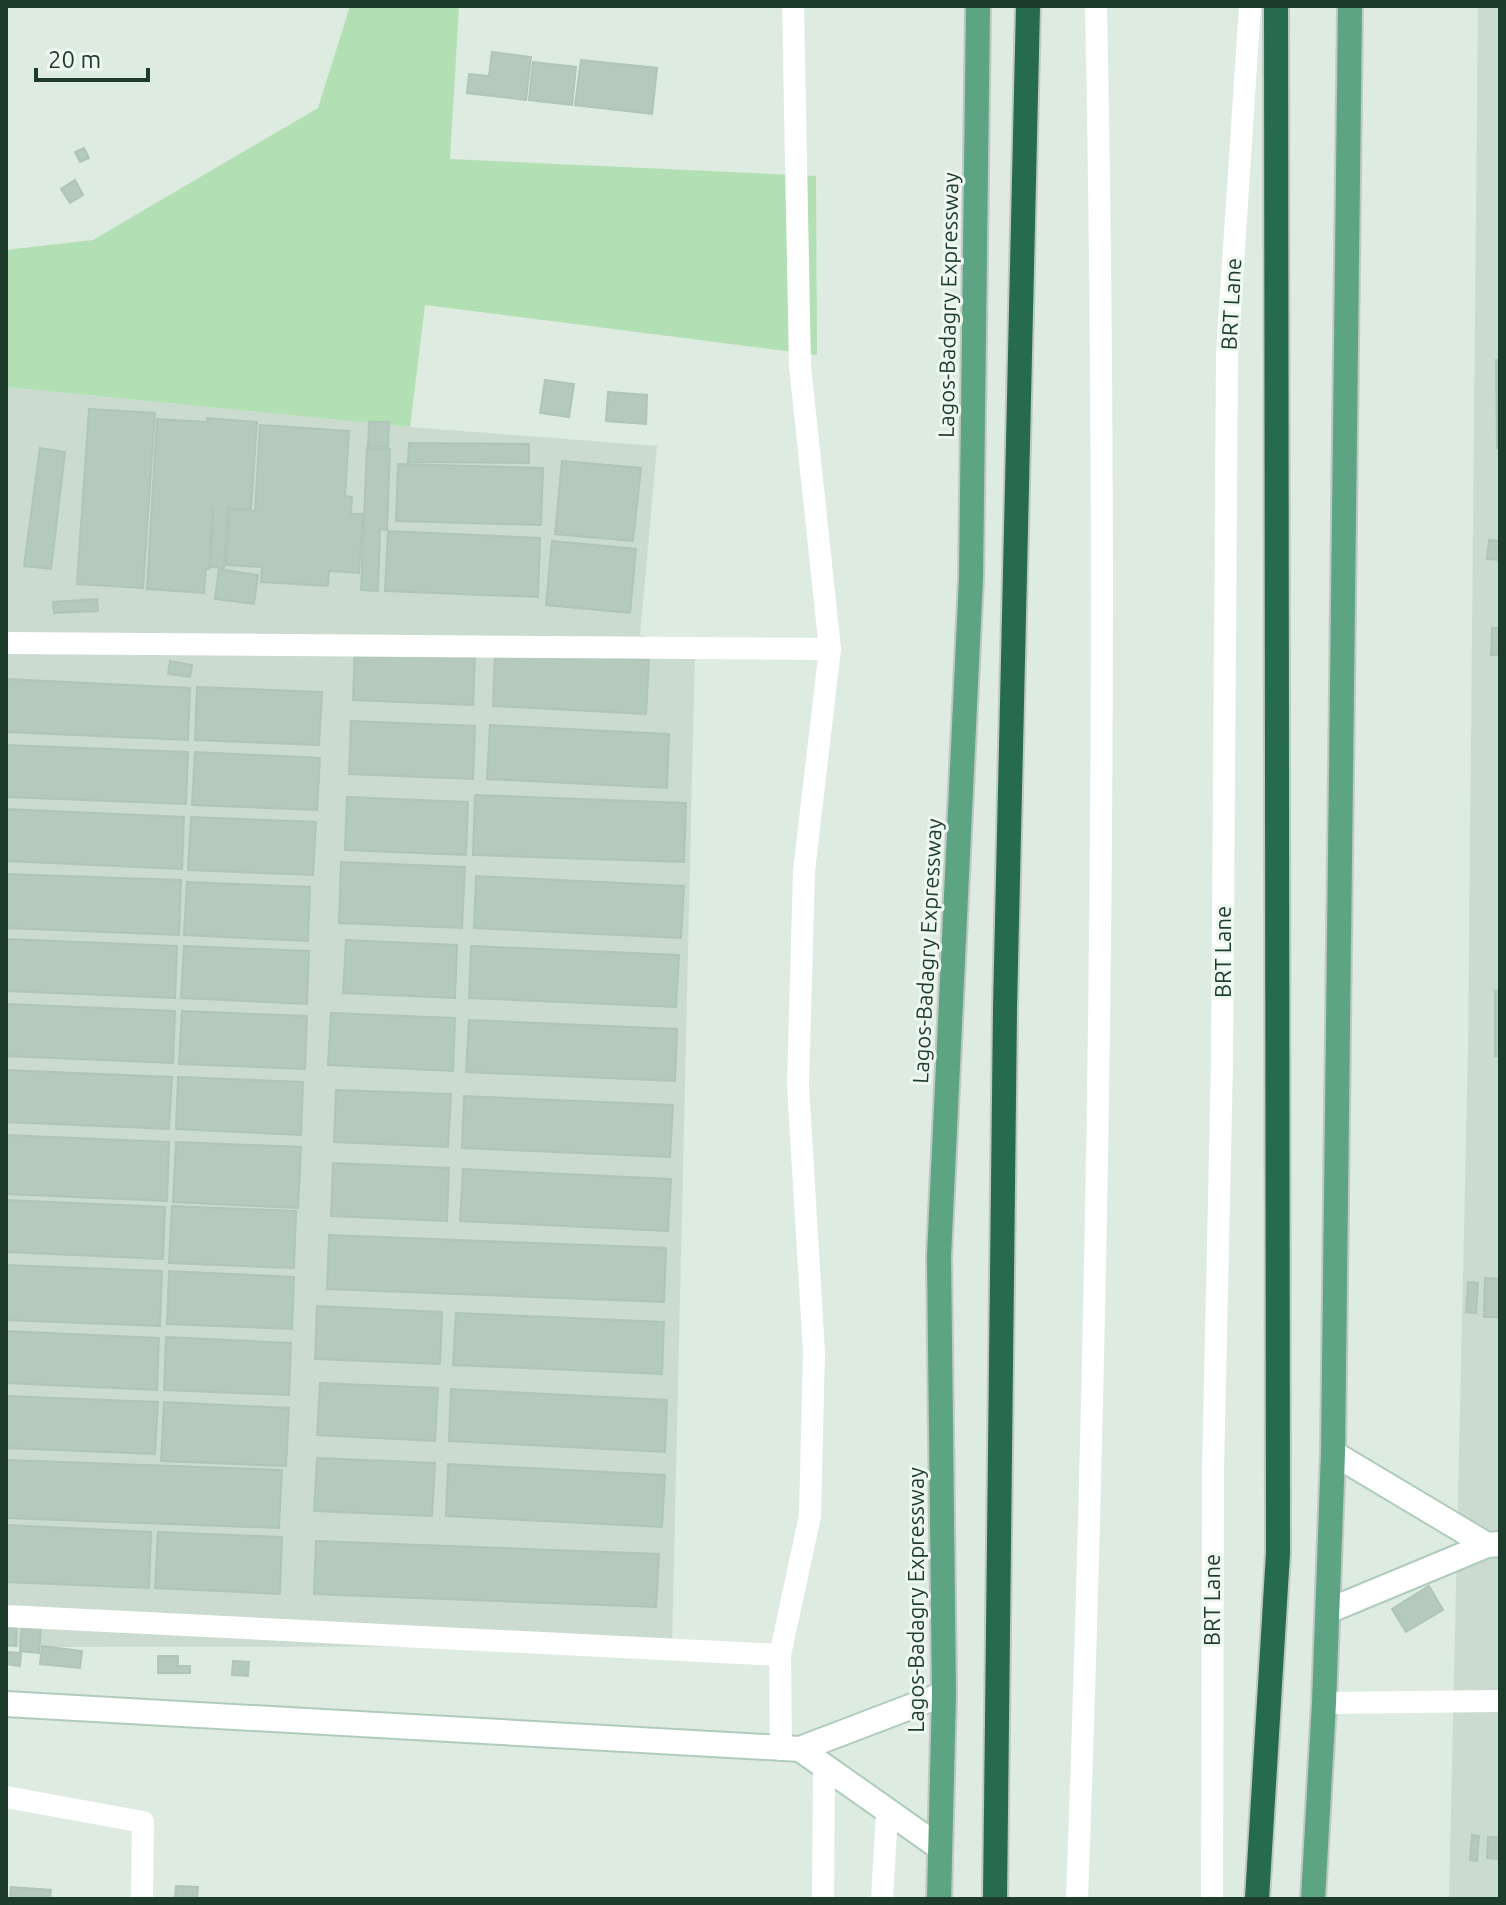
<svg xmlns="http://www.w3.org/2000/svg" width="1506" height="1905" font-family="Ubuntu,sans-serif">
<rect width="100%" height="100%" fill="#ddebe1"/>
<g fill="#cbdbd0">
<path d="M 1478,6 L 1500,6 L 1500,1899 L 1449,1899 L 1468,1051 Z"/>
<path d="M 6,387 L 410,427 L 657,446 L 640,635 L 695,648 L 672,1646 L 6,1647 Z"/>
</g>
<path fill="#b3dfb5" d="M 350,6 L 459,6 L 450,159 L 816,176 L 817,355 L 425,305 L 410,427 L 6,387 L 6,250 L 93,240 L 318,108 Z"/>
<g fill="#b5c9bc" stroke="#afc5b7" stroke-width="2">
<path d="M 492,52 L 531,57 L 526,100 L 467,93 L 469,74 L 489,76 Z"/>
<path d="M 581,60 L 657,68 L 652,114 L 575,105 Z"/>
<path d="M 533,62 L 576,67 L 572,105 L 529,100 Z"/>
<path d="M 84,148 L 89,158 L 80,162 L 75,152 Z"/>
<path d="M 75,180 L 83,195 L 70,203 L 61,189 Z"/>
<path d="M 1496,360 L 1500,360 L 1500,448 L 1497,448 Z"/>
<path d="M 545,380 L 574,384 L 569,417 L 540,413 Z"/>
<path d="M 608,392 L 647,395 L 646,424 L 606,421 Z"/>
<path d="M 89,409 L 155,413 L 143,588 L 77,584 Z"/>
<path d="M 207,418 L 257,422 L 251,509 L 228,508 L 224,568 L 211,567 L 213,508 L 209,569 L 206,569 L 204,593 L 147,589 L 157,419 L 208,422 Z"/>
<path d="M 369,422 L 389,422 L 388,447 L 368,446 Z"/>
<path d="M 260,425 L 349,431 L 345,496 L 352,497 L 351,514 L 363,514 L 359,573 L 329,571 L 328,586 L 261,582 L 262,567 L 226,565 L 230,509 L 255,511 Z"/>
<path d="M 409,443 L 529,444 L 529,463 L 408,462 Z"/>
<path d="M 40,448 L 65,452 L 51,569 L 24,566 Z"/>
<path d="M 367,448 L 390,449 L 387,530 L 380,529 L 378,591 L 361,590 Z"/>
<path d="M 562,461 L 641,468 L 633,541 L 555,534 Z"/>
<path d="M 398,464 L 543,468 L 541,525 L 396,521 Z"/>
<path d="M 388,531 L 540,538 L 538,597 L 385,591 Z"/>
<path d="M 1489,540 L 1500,541 L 1500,560 L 1487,559 Z"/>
<path d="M 552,541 L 636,549 L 630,613 L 546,605 Z"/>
<path d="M 219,569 L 258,575 L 254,604 L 215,599 Z"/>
<path d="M 97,599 L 98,611 L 54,613 L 53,602 Z"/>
<path d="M 1492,628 L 1500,628 L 1500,655 L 1491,655 Z"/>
<path d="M 355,648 L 475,653 L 473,705 L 353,700 Z"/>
<path d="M 495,652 L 649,660 L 646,714 L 493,706 Z"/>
<path d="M 170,661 L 192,665 L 190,677 L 168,674 Z"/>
<path d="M 6,679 L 190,688 L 188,740 L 6,732 Z"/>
<path d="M 197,687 L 322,692 L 319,745 L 195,740 Z"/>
<path d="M 351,721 L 475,726 L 473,779 L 349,774 Z"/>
<path d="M 490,725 L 669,734 L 667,788 L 487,779 Z"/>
<path d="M 6,745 L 188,752 L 186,804 L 6,797 Z"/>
<path d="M 195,752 L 320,758 L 317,810 L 192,805 Z"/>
<path d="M 475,795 L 686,803 L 684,862 L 473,855 Z"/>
<path d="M 347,797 L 468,802 L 466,855 L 345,850 Z"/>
<path d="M 6,809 L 184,817 L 182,869 L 6,861 Z"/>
<path d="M 191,817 L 316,822 L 313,875 L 188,870 Z"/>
<path d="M 341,862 L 465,867 L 462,928 L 339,923 Z"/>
<path d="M 6,874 L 181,880 L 179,935 L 6,928 Z"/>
<path d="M 476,876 L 684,886 L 681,938 L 474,928 Z"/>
<path d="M 187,882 L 310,887 L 308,941 L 184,935 Z"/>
<path d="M 6,939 L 177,946 L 175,998 L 6,991 Z"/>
<path d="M 346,940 L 457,945 L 455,998 L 343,993 Z"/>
<path d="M 184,946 L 309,951 L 307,1004 L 181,998 Z"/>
<path d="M 471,946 L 679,955 L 676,1007 L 469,998 Z"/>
<rect x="1495" y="991" width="5" height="65"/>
<path d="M 6,1004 L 175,1011 L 173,1063 L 6,1056 Z"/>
<path d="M 182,1011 L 307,1016 L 305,1069 L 179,1064 Z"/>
<path d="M 331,1013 L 455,1018 L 453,1071 L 328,1065 Z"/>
<path d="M 469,1020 L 677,1029 L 675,1081 L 466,1072 Z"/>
<path d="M 6,1070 L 172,1077 L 169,1129 L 6,1122 Z"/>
<path d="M 178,1077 L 303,1082 L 301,1135 L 176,1129 Z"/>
<path d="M 336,1090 L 451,1094 L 448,1147 L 334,1142 Z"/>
<path d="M 464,1096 L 673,1105 L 670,1157 L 462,1148 Z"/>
<path d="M 6,1135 L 169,1142 L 167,1201 L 6,1194 Z"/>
<path d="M 176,1142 L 301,1147 L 298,1208 L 173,1202 Z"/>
<path d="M 333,1163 L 449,1168 L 447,1221 L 331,1216 Z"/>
<path d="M 463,1169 L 671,1179 L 668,1231 L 460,1221 Z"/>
<path d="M 6,1200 L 165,1207 L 163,1259 L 6,1252 Z"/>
<path d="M 172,1206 L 296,1211 L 294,1268 L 169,1263 Z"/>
<path d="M 329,1235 L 666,1248 L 664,1302 L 327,1289 Z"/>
<path d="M 6,1265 L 162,1271 L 160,1326 L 6,1320 Z"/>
<path d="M 169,1271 L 294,1277 L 292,1329 L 167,1324 Z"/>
<path d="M 1485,1278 L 1500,1279 L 1500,1317 L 1484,1317 Z"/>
<path d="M 1468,1282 L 1478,1283 L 1476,1313 L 1466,1312 Z"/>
<path d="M 317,1306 L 442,1312 L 440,1364 L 315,1359 Z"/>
<path d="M 456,1313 L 664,1322 L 662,1374 L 453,1365 Z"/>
<path d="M 6,1331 L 159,1338 L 157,1390 L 6,1383 Z"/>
<path d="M 166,1337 L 291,1343 L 289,1395 L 164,1390 Z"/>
<path d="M 320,1383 L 438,1388 L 435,1441 L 317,1435 Z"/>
<path d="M 451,1389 L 667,1400 L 665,1452 L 449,1441 Z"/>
<path d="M 6,1396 L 158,1402 L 155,1454 L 6,1448 Z"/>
<path d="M 164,1402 L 289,1408 L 286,1466 L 161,1461 Z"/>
<path d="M 317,1458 L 435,1463 L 432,1516 L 314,1511 Z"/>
<path d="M 6,1460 L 282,1470 L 279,1528 L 6,1518 Z"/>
<path d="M 448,1464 L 665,1475 L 662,1527 L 446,1516 Z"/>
<path d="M 6,1525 L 151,1532 L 149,1588 L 6,1582 Z"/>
<path d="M 158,1532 L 282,1537 L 280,1594 L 155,1588 Z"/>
<path d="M 316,1541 L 659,1554 L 656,1607 L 314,1594 Z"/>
<path d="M 1429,1586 L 1443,1610 L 1406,1632 L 1392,1609 Z"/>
<path d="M 6,1620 L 17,1620 L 16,1646 L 6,1645 Z"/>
<path d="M 22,1625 L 41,1626 L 39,1653 L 20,1651 Z"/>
<path d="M 42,1646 L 82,1651 L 80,1668 L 40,1664 Z"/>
<path d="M 6,1652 L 21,1653 L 20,1666 L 6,1664 Z"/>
<path d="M 158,1656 L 178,1656 L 178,1666 L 190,1666 L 190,1673 L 158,1673 Z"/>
<path d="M 233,1661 L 249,1662 L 248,1676 L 232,1675 Z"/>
<path d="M 1472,1835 L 1479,1836 L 1477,1861 L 1470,1860 Z"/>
<path d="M 1488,1837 L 1500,1837 L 1500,1859 L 1487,1858 Z"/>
<path d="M 176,1886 L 198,1887 L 197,1899 L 175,1899 Z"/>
<path d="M 11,1887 L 51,1890 L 50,1899 L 10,1899 Z"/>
</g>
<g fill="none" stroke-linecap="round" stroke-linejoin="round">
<defs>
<g id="secondary">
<path d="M 1333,1453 L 1487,1545"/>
<path d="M 1328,1611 L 1487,1545 L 1500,1544"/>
<path d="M 6,1704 L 800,1749 L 944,1694"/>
<path d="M 800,1749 L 939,1847"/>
</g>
<g id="primary">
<path d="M 939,1899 L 944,1694 L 939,1256 L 971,578 L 978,6"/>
<path d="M 1313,1899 L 1324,1703 L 1333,1453 L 1350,6"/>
</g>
<g id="highway">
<path d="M 995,1899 L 1005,1008 L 1028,6"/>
<path d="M 1257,1899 L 1278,1553 L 1276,6"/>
</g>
</defs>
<use href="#secondary" stroke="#afccbb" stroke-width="28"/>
<use href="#primary" stroke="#c0c8c4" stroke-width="28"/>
<use href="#highway" stroke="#c0c8c4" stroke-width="28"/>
<g stroke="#fff" stroke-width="22">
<path d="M 6,643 L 830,649"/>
<path d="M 6,1616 L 780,1655"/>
<path d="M 1324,1703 L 1500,1701"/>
<path d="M 781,1749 L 780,1655 L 810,1516 L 814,1352 L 798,1085 L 804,871 L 830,649 L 800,366 L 793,6"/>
<path d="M 6,1797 L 143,1822 L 142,1899"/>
<path d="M 823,1899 L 824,1766"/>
<path d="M 882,1899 L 887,1813"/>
<path d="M 1077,1899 C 1100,1268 1109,637 1096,6"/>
<path d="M 1212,1899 L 1213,1471 L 1222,1062 L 1227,354 L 1250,6"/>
</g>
<use href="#secondary" stroke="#fff" stroke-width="24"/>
<use href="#primary" stroke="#5da582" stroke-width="24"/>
<use href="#highway" stroke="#266b4c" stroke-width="24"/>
</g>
<g text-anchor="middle" stroke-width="6" stroke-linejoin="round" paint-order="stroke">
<g font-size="22" fill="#1d3c2c" stroke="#eef7f0">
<text transform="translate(1231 304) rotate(-87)" y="8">BRT Lane</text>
<text transform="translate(948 305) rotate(-89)" y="8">Lagos-Badagry Expressway</text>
<text transform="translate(927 951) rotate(-87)" y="8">Lagos-Badagry Expressway</text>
<text transform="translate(1223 952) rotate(-90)" y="8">BRT Lane</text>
<text transform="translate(916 1600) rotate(-90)" y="8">Lagos-Badagry Expressway</text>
<text transform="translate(1212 1600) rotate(-90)" y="8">BRT Lane</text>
</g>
</g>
<rect width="1506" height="1905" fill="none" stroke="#1d3c2c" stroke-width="16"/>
<path d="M36 68v12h112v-12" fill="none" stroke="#1d3c2c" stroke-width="4"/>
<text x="48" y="68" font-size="24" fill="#1d3c2c" stroke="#eef7f0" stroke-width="6" paint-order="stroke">20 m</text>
</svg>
